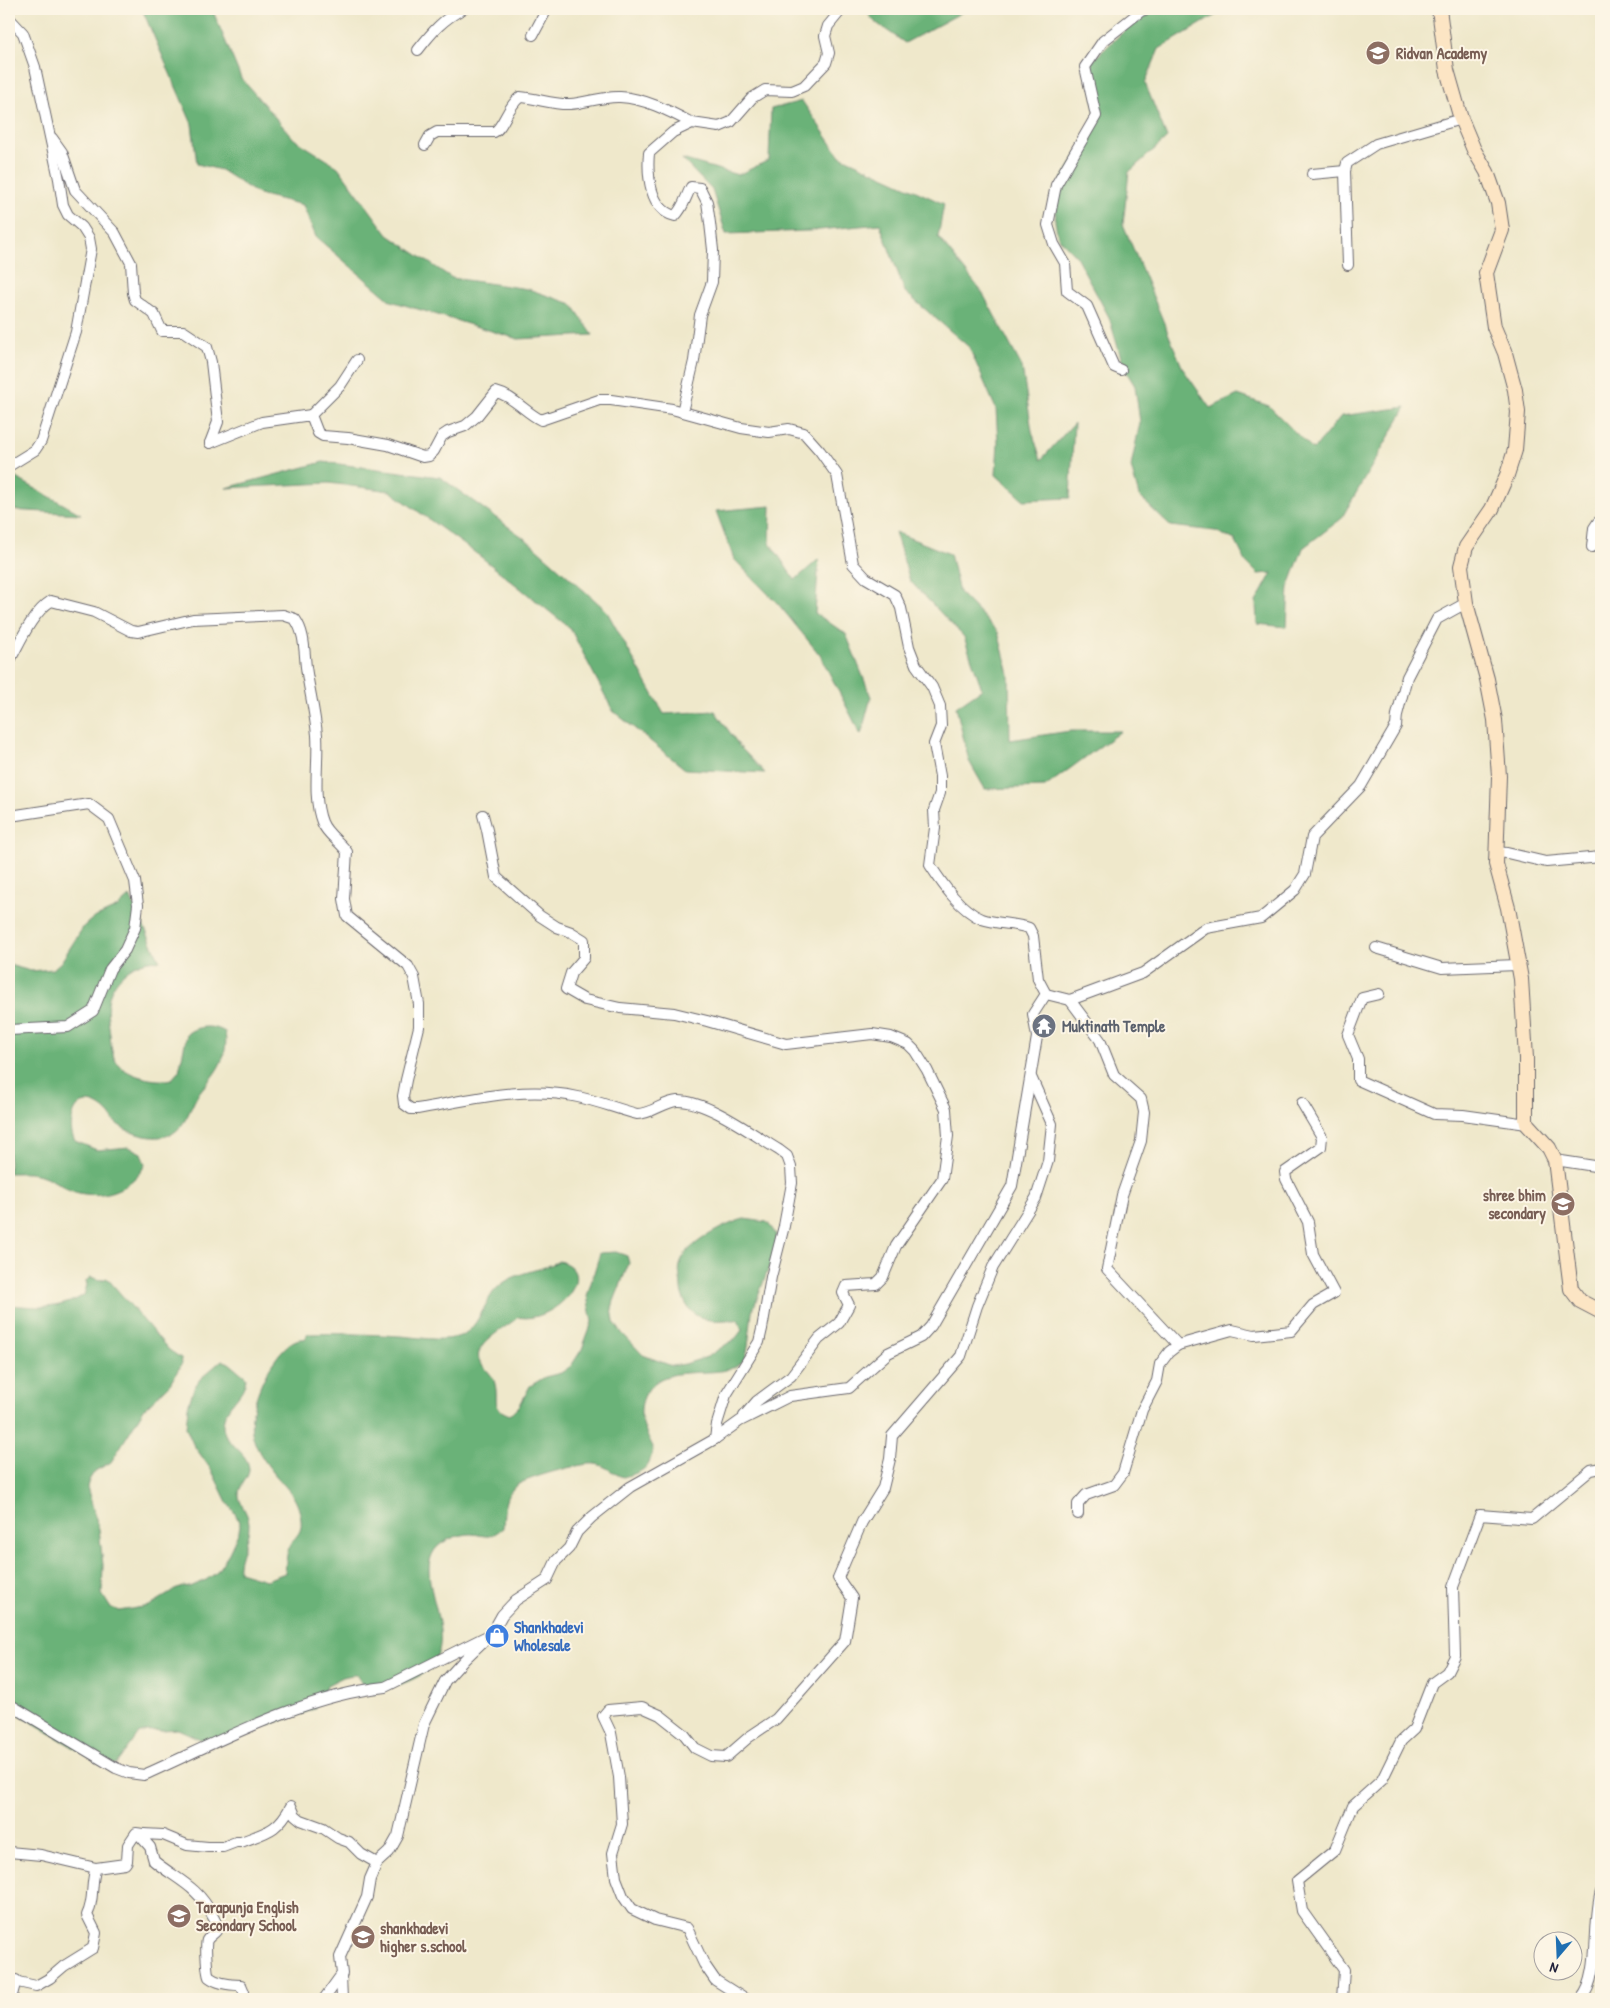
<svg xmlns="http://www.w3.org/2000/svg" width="1610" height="2008" font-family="'Patrick Hand',sans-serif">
<rect width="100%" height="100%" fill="#fcf5e5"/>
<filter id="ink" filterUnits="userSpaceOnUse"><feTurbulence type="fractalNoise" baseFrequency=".02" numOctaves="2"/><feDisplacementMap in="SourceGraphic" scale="10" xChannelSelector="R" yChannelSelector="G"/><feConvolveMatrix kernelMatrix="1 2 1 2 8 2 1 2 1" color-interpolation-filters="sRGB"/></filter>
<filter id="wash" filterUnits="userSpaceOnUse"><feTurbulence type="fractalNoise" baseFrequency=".0096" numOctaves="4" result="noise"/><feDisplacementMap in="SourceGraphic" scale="20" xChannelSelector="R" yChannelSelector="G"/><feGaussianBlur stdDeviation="1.12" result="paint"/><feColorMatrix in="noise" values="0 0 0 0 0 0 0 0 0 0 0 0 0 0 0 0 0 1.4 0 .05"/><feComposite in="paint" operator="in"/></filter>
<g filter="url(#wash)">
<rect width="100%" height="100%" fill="#efe8cb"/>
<g fill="#6bb278" stroke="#466a5a">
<path d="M 142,9 L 212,9 L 241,78 L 294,139 L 338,167 L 388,235 L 452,278 L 528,289 L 572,304 L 593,335 L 518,339 L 391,301 L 316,237 L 303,205 L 258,194 L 221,170 L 197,164 L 192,124 Z"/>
<path d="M 864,9 L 968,9 L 905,43 L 875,22 Z"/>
<path d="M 1161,9 L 1226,9 L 1159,49 L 1145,83 L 1167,138 L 1129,172 L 1123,224 L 1183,369 L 1210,408 L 1238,395 L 1269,406 L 1313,450 L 1341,416 L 1406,407 L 1341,519 L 1303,548 L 1289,586 L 1287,627 L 1257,624 L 1256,602 L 1272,573 L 1258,574 L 1246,562 L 1235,540 L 1215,531 L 1170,526 L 1139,496 L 1131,467 L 1140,422 L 1135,386 L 1124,368 L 1109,317 L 1076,256 L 1058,237 L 1055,221 L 1060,182 L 1096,124 L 1091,62 L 1138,18 Z"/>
<path d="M 802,101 L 840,156 L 944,204 L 938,237 L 982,292 L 1022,367 L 1032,431 L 1041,460 L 1074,423 L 1070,498 L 1024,500 L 996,475 L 998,442 L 996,409 L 969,347 L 905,292 L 880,224 L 809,231 L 726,234 L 712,190 L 682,159 L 738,175 L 769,160 L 771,109 Z"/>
<path d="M 323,462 L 440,477 L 528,541 L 606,610 L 664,714 L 715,711 L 740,747 L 765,773 L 685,769 L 613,711 L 570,628 L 481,557 L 390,491 L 329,483 L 226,488 Z"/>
<path d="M 9,474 L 81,514 L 9,510 Z"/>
<path d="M 771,506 L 770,543 L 795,580 L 819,559 L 815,613 L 846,634 L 871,697 L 861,735 L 820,655 L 779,605 L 734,559 L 716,511 Z"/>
<path d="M 895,532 L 950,554 L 959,592 L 998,632 L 1009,674 L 1010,740 L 1070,731 L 1121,731 L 1045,787 L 985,789 L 969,761 L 956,707 L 982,689 L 964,637 L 910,581 Z"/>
<path d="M 130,896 L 160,961 C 136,957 110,980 108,1003 C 106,1013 109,1024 110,1034 C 111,1044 111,1056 118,1064 C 128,1076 156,1083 172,1079 L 179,1071 L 187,1034 C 197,1025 214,1025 225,1032 C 229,1056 217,1072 202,1089 C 190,1103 187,1131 166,1136 C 150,1140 127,1133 115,1122 C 111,1119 114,1120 111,1116 C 101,1103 80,1093 73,1115 C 71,1124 70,1132 75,1141 L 97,1150 L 129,1147 L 141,1153 L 145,1165 C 131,1189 103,1200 75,1192 C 62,1188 50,1176 36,1174 C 27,1172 18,1173 9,1173 L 9,1124 C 18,1117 16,1105 9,1096 L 9,965 L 31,971 L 53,969 L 61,962 L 84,926 L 92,919 L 118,907 Z"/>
<path d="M 744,1219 L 767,1222 L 776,1234 L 778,1244 L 752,1312 L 748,1347 L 745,1360 C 742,1362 738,1365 735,1367 C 709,1379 664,1362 646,1393 C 635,1413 644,1428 653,1447 C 650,1469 643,1472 623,1477 C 613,1474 606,1465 595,1464 C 583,1462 527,1478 517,1485 C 515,1486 511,1491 509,1494 C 503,1504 504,1516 503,1528 C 499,1531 495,1534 490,1536 C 484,1537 478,1534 471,1534 C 459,1534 440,1541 434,1551 C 413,1584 469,1646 419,1676 C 406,1684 388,1688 373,1693 L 364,1688 L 357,1675 L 352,1675 L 343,1677 L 327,1685 L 314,1709 L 302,1714 L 211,1744 L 178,1729 L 147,1731 L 138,1734 L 116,1764 L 107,1768 L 9,1708 L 9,1305 C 38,1307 57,1311 84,1295 L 87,1285 L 86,1281 L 90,1277 L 101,1280 L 107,1278 L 169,1350 L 181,1358 L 182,1363 L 170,1384 L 144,1409 L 111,1462 L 95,1471 L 89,1480 L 87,1487 L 99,1529 L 103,1565 L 102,1594 L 110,1607 L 119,1611 L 149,1606 L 182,1586 L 189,1587 L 206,1580 L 216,1573 L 229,1553 L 239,1531 L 240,1525 L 236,1515 L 227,1502 L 212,1471 L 193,1444 L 186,1428 L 188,1406 L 194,1388 L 200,1379 L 222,1360 L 229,1363 L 246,1377 C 246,1396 224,1404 223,1424 C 222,1444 248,1450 249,1469 C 249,1479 239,1485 239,1494 C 238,1502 248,1512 249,1523 C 250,1540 237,1555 239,1572 L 266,1580 L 285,1573 C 286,1565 286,1555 289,1547 C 293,1537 303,1535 301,1520 C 298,1495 286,1489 273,1472 C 264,1461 254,1446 252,1432 C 248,1412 263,1375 275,1360 C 281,1351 293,1337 305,1339 L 308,1334 C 339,1333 369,1334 400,1336 C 417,1337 440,1342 457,1337 C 479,1331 483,1302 497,1288 C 515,1271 539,1272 559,1261 C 602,1273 552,1325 518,1317 C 510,1326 470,1344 480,1362 C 485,1370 493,1374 495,1384 C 499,1401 490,1408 510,1415 L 520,1405 L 530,1386 L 545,1377 L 561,1373 L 571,1366 L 582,1349 L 592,1322 L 587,1296 L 600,1253 L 616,1252 L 627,1256 L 629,1263 L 614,1301 L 612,1308 L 614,1322 L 621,1332 L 643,1355 L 672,1366 L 685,1364 L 707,1357 L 736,1338 L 742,1330 L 738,1320 C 724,1319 712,1323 699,1317 C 689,1312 682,1299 681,1289 C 681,1281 678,1272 680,1265 C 683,1245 725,1224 744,1219 Z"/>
</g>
</g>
<g filter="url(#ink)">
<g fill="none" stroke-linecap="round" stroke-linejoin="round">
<defs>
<g id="street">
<path d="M 9,18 L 23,33 L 35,67 L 59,179 L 63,205 L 68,215 L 82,227 L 89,238 L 91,249 L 76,332 L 41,441 L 35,450 L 9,466"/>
<path d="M 533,35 L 547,9"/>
<path d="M 418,50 C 432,32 443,19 463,9"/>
<path d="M 52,138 L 62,152 L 75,190 L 115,233 L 131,263 L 133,293 L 135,300 L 154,314 L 162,331 L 183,331 L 207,347 L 211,362 L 218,422 L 210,443"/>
<path d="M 425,145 L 430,136 L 437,132 L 494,132 C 503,128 507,107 520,97 C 537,98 553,105 570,104 C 586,103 603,96 620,97 C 645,98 671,112 692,123"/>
<path d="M 1312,174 L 1345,171"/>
<path d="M 1348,265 L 1345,171 L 1347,163 L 1376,144 L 1461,119"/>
<path d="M 1121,370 L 1114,367 L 1087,306 L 1067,291 L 1065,263 L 1054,244 L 1048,225 L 1056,185 L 1096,116 L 1085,67 L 1103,41 L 1141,11 L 1147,9"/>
<path d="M 682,412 L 694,361 L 700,315 L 712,282 L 713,250 L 710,223 L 707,202 L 700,188 L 691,187 C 685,198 684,207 675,216 C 650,210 647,175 649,153 L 673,132 L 692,123 L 719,127 L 731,122 L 752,98 L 765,90 L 792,91 L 804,86 L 826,63 L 829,53 L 825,36 L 828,26 L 842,9"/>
<path d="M 311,415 L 340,386 L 357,360"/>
<path d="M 210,443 L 262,422 L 311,415 L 318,433 L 323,436 L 348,438 L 388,445 L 423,457 L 429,456 L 434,451 L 442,436 L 448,432 L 465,426 L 477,416 L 496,392 C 513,396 525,412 541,420 L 599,400 L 611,400 L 672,409 L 741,428 L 769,432 L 789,429 L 804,433 L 820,451 L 837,475 L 853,564 L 866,578 L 895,595 L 901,608 L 909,647 L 916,665 L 932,687 L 940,706 L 941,726 L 934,744 L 940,776 L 940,793 L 934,810 L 935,828 L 930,865 C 943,885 960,910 982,919 C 997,924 1014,923 1029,928 L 1033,936 L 1038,979 L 1046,994"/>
<path d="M 1592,547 L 1594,528 L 1598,522 L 1601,522"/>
<path d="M 9,662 C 20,642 32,613 51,601 L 94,612 L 131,631 L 138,632 L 193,619 L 283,615 L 295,619 C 305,633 304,650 306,667 C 309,689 315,712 317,735 C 319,763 312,796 322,822 C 327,835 340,841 347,852 L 344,899 L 347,916 L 408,966 L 414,977 L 419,1004 L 419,1027 L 406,1080 L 403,1096 L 404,1104 L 411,1109 L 417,1109 C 470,1100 524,1085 578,1097 C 598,1101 617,1109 637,1114 C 652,1114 663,1102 677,1101 C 707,1100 752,1134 779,1150 L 787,1156 L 791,1167 L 792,1183 L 784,1226 L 771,1277 L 762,1329 L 759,1342 L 726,1395 L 717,1424 L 715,1439"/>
<path d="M 9,814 L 10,816 L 89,804 L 109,819 L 135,881 L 138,905 L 135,928 L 125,950 L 110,969 L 93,1011 L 68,1027 L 9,1030"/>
<path d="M 483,815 L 487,830 L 496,877 L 540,916 L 557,927 L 571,932 L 584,940 L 584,958 L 571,973 L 566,989 L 585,1000 L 620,1008 L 674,1013 L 707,1021 L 786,1044 L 872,1034 L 891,1037 L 908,1044 L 915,1051 L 927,1070 L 946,1109 L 948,1136 L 942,1179 L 896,1246 L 883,1277 L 876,1284 L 846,1286 L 843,1293 L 849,1305 L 839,1323 L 819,1339 L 791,1376 L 757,1401 L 744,1416"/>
<path d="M 1495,852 L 1507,853 L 1546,862 L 1601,857"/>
<path d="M 1376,948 L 1442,968 L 1517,965"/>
<path d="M 1379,994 L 1362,998 L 1348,1035 L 1358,1059 L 1358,1080 L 1434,1114 L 1463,1115 L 1527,1124"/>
<path d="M 1070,1000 L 1100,1040 L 1114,1075 L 1141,1099 L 1144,1112 L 1141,1141 L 1122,1195 L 1107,1269 L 1178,1345 L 1232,1330 L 1254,1335 L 1291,1331 L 1313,1305 L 1334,1293 L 1313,1254 L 1308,1222 L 1286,1179 L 1285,1172 L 1321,1147 L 1322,1137 L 1302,1103"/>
<path d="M 1555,1160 L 1601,1167"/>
<path d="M 1078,1514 L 1078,1504 L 1086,1495 L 1114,1485 L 1123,1473 L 1142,1410 L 1157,1381 L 1160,1364 L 1169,1352 L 1178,1345"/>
<path d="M 9,1704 L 116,1768 L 129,1773 L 144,1775 C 220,1741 302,1696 385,1687 L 485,1637"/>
<path d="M 9,1852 L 41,1855 L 96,1868"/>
<path d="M 341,1976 L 342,1999"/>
<path d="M 9,1980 L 36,1986 L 50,1978 L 64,1966 L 93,1948 L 96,1933 L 87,1915 C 95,1900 90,1883 96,1868 L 125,1864 L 127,1861 L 128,1845 L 136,1833 L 143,1834"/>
<path d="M 11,1999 L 16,1980"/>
<path d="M 244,1999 L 244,1992 L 241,1985 C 230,1985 218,1984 209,1977 C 207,1973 205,1944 207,1940 C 210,1935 216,1933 217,1929 C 218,1924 214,1919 212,1915 C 199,1887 176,1879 154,1861 L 150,1847 L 141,1837 L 143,1834 L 163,1835 L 187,1845 L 208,1847 L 223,1847 L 236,1842 L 241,1842 C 266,1832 277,1832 291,1806 L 295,1815 L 301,1820 L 323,1828 L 338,1838 L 349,1842 L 361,1854 L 377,1863"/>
<path d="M 324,1999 L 342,1974 L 340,1957 L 367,1897 L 370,1879 L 377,1863 L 389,1852 L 398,1836 L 424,1724 L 445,1681 L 465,1659 L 492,1633 L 502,1615 L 516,1600 L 547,1580 L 556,1561 L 569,1548 L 577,1532 L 592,1517 L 630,1487 L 715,1439 L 740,1421 L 790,1396 L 849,1388 L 888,1353 L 921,1337 L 931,1326 L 1012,1186 L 1037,1037 L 1033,1014 L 1046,994 L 1070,1000 L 1143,973 L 1206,928 L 1261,918 L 1295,890 L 1305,874 L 1312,837 L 1361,786 L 1396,726 L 1397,715 L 1407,677 L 1437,619 L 1466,603"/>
<path d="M 745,1999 L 715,1980 L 704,1964 L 687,1928 L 655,1920 L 632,1909 L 623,1896 L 616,1878 L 613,1853 L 622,1824 L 619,1777 L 611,1733 L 603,1716 L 608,1710 L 642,1707 L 660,1715 L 684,1734 L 695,1748 L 711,1756 L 726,1757 L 749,1737 L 776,1719 L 845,1641 L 852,1598 L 838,1578 L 862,1522 L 883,1488 L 890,1459 L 892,1436 L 961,1356 L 977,1306 L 993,1267 L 1036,1198 L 1048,1161 L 1052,1124 L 1031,1077"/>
<path d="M 1342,1999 L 1344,1970 L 1302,1911 L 1297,1881 L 1335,1850 L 1353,1806 L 1382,1780 L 1401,1741 L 1414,1729 L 1432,1683 L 1447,1672 L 1455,1656 L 1453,1587 L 1480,1515 L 1532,1519 L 1591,1470 L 1601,1468"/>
<path d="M 1581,1999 C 1601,1977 1592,1921 1601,1892"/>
</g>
<path id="secondary" d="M 1439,9 L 1447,70 L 1461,119 L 1474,150 L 1487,172 L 1498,203 L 1502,230 L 1486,273 L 1494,327 L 1505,353 L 1515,390 L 1518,412 L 1515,450 L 1507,475 L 1492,509 L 1466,547 L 1461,566 L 1466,603 L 1487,679 L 1495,720 L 1499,776 L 1496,864 L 1508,908 L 1521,979 L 1526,1058 L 1526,1119 L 1527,1124 L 1549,1148 L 1555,1160 L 1571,1289 L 1580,1301 L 1601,1312"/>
</defs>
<use href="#street" stroke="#6a676d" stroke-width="12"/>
<use href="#secondary" stroke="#6a676d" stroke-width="16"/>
<use href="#street" stroke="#fff" stroke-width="10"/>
<use href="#secondary" stroke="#fce5c4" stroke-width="14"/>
</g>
</g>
<defs>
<symbol id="school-disc" viewBox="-11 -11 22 22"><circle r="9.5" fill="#8d6e63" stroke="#fcf5e5"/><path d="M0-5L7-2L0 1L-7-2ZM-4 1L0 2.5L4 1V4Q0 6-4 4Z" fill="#fff"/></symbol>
<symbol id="temple-disc" viewBox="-11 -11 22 22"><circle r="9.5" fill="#6b7280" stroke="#fcf5e5"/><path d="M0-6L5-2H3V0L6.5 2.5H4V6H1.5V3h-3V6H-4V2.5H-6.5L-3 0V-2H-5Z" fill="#fff"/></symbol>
<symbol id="shop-disc" viewBox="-11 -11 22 22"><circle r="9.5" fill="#3f7fe0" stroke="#fcf5e5"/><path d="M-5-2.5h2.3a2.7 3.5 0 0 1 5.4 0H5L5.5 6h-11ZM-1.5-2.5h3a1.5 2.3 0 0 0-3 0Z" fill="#fff"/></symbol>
</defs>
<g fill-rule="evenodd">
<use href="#school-disc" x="1364" y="39" width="28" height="28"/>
<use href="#temple-disc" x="1030" y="1012" width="28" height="28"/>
<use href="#school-disc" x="1549" y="1190" width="28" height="28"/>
<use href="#shop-disc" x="483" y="1622" width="28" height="28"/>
<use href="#school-disc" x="165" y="1902" width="28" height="28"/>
<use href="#school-disc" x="349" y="1923" width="28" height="28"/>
</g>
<g text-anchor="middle" stroke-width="4" stroke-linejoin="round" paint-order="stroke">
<g font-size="16" font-weight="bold" fill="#785e54" stroke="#fcf5e5" text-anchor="start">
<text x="1396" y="59">Ridvan Academy</text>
<text x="1546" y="1201" text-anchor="end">shree bhim<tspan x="1546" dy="18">secondary</tspan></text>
<text x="196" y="1913">Tarapunja English<tspan x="196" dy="18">Secondary School</tspan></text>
<text x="380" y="1934">shankhadevi<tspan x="380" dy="18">higher s.school</tspan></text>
</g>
<g font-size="16" font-weight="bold" fill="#5b616d" stroke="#fcf5e5" text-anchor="start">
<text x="1062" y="1032">Muktinath Temple</text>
</g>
<g font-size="16" font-weight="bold" fill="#366cbe" stroke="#fcf5e5" text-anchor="start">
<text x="514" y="1633">Shankhadevi<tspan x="514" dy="18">Wholesale</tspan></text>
</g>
</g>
<rect width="1610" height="2008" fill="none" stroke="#fcf5e5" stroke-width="30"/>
<g transform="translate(1558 1956) rotate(199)"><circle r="24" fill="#fcf5e5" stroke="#a5a1a1"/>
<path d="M0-4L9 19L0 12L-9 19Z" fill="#1f6fb2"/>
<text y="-8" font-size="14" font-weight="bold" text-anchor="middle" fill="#22223b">N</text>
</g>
</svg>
